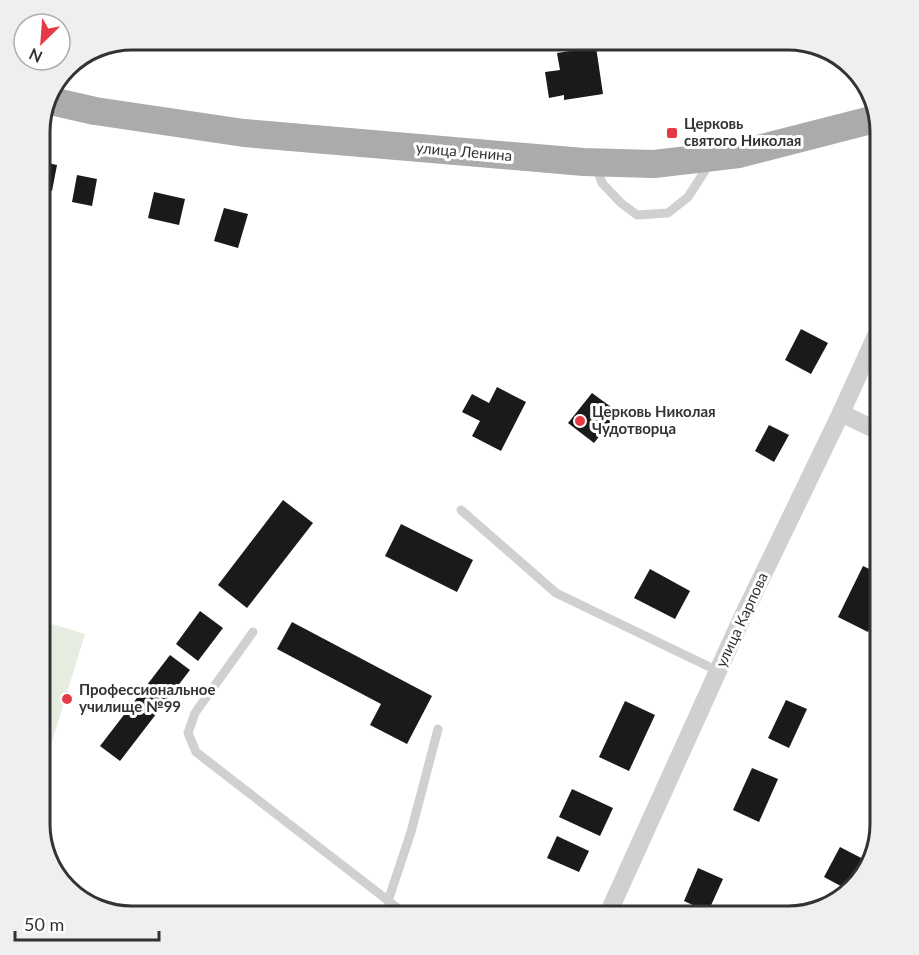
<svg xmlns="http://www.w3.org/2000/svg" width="919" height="955" font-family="Lato,sans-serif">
<rect width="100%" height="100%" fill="#fff"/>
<path fill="#e6ecdf" d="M 39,620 L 85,634 L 39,784 Z"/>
<g fill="#1a1a1a">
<path d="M 596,47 L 603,94 L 564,100 L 564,95 L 549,98 L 545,72 L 560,70 L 557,53 Z"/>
<path d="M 39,161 L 57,165 L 52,191 L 39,188 Z"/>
<path d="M 77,175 L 97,179 L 92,206 L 72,202 Z"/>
<path d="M 154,192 L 185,199 L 179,225 L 148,218 Z"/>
<path d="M 224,208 L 248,214 L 238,248 L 214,241 Z"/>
<path d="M 801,329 L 828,343 L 811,374 L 785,360 Z"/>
<path d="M 497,387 L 526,402 L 501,451 L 472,436 L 480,421 L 462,412 L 472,394 L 489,403 Z"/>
<path d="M 592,393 L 618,412 L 594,443 L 568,423 Z"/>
<path d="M 769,425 L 789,435 L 774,462 L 755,451 Z"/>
<path d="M 283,500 L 313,523 L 247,608 L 218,585 Z"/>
<path d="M 401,524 L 473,560 L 457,592 L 385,556 Z"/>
<path d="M 863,566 L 880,574 L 880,608 L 868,632 L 838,617 Z"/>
<path d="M 650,569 L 690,591 L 675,619 L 634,598 Z"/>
<path d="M 200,611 L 223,628 L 198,661 L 176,644 Z"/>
<path d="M 292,622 L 432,696 L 407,744 L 370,725 L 381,704 L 277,649 Z"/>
<path d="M 170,655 L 190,670 L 120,761 L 100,746 Z"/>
<path d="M 786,700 L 807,709 L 789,748 L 768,738 Z"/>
<path d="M 625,701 L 655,715 L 629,771 L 599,757 Z"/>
<path d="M 752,768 L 778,779 L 759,822 L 733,810 Z"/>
<path d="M 572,789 L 613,808 L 600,836 L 559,817 Z"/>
<path d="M 557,836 L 589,851 L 579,872 L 547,858 Z"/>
<path d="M 840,847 L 867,861 L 850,891 L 824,877 Z"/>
<path d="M 698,868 L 723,879 L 708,912 L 684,901 Z"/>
</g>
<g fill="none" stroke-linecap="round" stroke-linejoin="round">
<g stroke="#d0d0d0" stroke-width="9">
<path d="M 597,168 L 602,183 L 621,203 L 637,215 L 668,213 L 688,197 L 710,163"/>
<path d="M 461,510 L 556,593 L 718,671"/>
<path d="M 253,632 L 195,713 L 188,733 L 196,752 L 408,916"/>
<path d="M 388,901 L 411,832 L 438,729"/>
</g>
<g stroke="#d0d0d0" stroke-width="18">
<path d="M 841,413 L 880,432"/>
<path d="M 607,916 L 742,618 L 841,413 L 880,327"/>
</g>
<path stroke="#ababab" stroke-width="28" d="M 51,101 L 95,111 L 244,133 L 584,162 L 654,164 L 739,154 L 875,119"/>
</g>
<g fill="#e63946" stroke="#fff" stroke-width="2">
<rect x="666" y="127" width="12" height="12" rx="3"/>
<circle cx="580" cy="421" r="6"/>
<circle cx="67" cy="699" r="6"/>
</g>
<g text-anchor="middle" stroke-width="6" stroke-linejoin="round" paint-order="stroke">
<g font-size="15" font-weight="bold" fill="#333" stroke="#fff" text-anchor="start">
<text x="684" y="129">Церковь<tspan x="684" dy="17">святого Николая</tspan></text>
<text x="592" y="417">Церковь Николая<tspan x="592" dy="17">Чудотворца</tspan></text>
<text x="79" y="695">Профессиональное<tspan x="79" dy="17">училище №99</tspan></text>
</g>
<g font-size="15" fill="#333" stroke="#fff">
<text transform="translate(464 152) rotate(5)" y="5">улица Ленина</text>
<text transform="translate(742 620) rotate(-65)" y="5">улица Карпова</text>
</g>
</g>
<path d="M0 0H919V955H0ZM132 50H788A82 82 0 0 1 870 132V824A82 82 0 0 1 788 906H132A82 82 0 0 1 50 824V132A82 82 0 0 1 132 50Z" fill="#efefef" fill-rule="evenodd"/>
<path fill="none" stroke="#333" stroke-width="3" d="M132 50H788A82 82 0 0 1 870 132V824A82 82 0 0 1 788 906H132A82 82 0 0 1 50 824V132A82 82 0 0 1 132 50Z"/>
<g transform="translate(42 42) rotate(205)"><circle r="28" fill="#ffffff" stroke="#adadad" stroke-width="1.5"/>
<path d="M0-4.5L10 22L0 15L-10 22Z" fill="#e63946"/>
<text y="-9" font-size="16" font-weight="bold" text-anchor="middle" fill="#333333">N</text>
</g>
<path d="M15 931v9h144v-9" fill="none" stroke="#333333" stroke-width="3"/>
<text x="24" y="931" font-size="18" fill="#333333" stroke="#ffffff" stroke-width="4.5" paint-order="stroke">50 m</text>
</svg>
